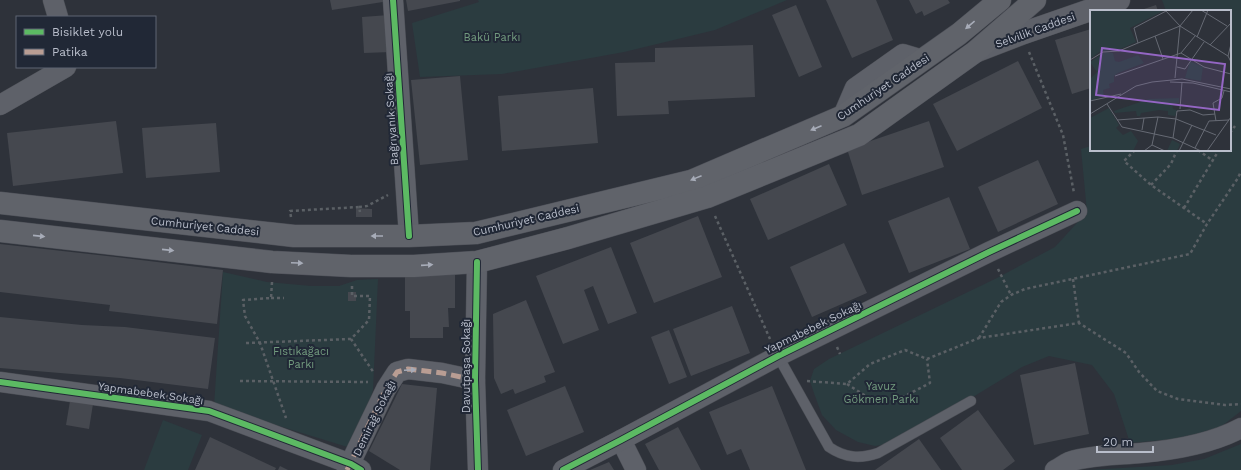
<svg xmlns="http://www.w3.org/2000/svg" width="1241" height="470" font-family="'Work Sans',sans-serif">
<rect width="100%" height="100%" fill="#2e323a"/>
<g fill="#2b3c40">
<path d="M 478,0 L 787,0 L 715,30 L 624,52 L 502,74 L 420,77 L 412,23 L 479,2 Z"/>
<path d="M 1162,0 L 1241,0 L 1241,411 L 1209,436 L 1130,443 L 1114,394 L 1092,365 L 1049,356 L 1022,367 L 899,442 L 875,446 L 858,442 L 836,430 L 822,415 L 815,396 L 810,381 L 814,369 L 829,359 L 997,278 L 1055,247 L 1087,212 L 1081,149 L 1091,146 L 1091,150 L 1230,150 L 1230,11 L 1166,11 Z"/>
<path d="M 223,272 L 267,282 L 311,286 L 339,286 L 357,280 L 378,279 L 373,390 L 354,449 L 214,406 Z"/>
<path d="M 163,420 L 202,435 L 188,470 L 144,470 Z"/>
<path d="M 1241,444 L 1241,470 L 1089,470 L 1172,465 L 1204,459 Z"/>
</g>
<g fill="#45484f">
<path d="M 330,0 L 389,0 L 389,1 L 332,10 Z"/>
<path d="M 406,0 L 460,0 L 460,1 L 408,11 Z"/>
<path d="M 826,0 L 876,0 L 893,40 L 852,58 Z"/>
<path d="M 909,0 L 948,0 L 950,3 L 924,16 L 922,11 L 916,14 Z"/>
<path d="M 796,5 L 822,67 L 799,77 L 772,15 Z"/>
<path d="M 1156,5 L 1158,11 L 1138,11 Z"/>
<path d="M 389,15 L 391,52 L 364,53 L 362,17 Z"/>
<path d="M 1091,29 L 1091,88 L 1072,94 L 1055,40 Z"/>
<path d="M 753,45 L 755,97 L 668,101 L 669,114 L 617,116 L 615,63 L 655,62 L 655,48 Z"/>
<path d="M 1018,61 L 1042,108 L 957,151 L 933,104 Z"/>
<path d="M 460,76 L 468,160 L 420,165 L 411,80 Z"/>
<path d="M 593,88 L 598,143 L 502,151 L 498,96 Z"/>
<path d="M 116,121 L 123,173 L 13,186 L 7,133 Z"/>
<path d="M 929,121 L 944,167 L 862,195 L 847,149 Z"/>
<path d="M 216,123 L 220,172 L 146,178 L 142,128 Z"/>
<path d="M 1038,160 L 1058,204 L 998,232 L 978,187 Z"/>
<path d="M 829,164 L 847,205 L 768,240 L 750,199 Z"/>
<path d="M 949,197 L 970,249 L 909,273 L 888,221 Z"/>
<path d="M 356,208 L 372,209 L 372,217 L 356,217 Z"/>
<path d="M 698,216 L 722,277 L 654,303 L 630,243 Z"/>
<path d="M 844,243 L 867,293 L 812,317 L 790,267 Z"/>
<path d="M 0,244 L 116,257 L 223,270 L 217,324 L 109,311 L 110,305 L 0,292 Z"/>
<path d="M 611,247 L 637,313 L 608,324 L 593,286 L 584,290 L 599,330 L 563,344 L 536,276 Z"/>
<path d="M 405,271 L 455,271 L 455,308 L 448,308 L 449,327 L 443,327 L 443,338 L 410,338 L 410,311 L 405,311 Z"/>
<rect x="348" y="292" width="8" height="9"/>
<path d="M 526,300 L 555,372 L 544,376 L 546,382 L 515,394 L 513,389 L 501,394 L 494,378 L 493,314 Z"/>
<path d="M 732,306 L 750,353 L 691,376 L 673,329 Z"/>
<path d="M 0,317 L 82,325 L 125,327 L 215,338 L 208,389 L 120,378 L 0,368 Z"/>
<path d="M 669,330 L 687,377 L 669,384 L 651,337 Z"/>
<path d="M 1075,363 L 1089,434 L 1034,445 L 1020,375 Z"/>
<path d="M 402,384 L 437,388 L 430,470 L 400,470 L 369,451 Z"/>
<path d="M 565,386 L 584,432 L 526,456 L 507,410 Z"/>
<path d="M 772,386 L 806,470 L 750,470 L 741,449 L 727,455 L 709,412 Z"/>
<path d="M 70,401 L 93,404 L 89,429 L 66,425 Z"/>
<path d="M 978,410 L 1015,461 L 1003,470 L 962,470 L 940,438 Z"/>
<path d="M 678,427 L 701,470 L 659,470 L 645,444 Z"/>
<path d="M 210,437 L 276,468 L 275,470 L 195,470 Z"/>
<path d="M 919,439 L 941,470 L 875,470 Z"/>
<path d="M 609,462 L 614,470 L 590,470 Z"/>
<path d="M 280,466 L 288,470 L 278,470 Z"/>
</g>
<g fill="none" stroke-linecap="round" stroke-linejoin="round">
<defs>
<path id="service" d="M 778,356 L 829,447 C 845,458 860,459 878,453 L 971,401"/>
<g id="minor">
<path d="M 53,0 L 58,17"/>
<path d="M 393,0 L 409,236"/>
<path d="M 0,105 L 66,67"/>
<path d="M 843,116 L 855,88 L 903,54 L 923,60"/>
<path d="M 477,262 L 475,380 L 478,470"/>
<path d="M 0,382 L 209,411 L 351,464 L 361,470"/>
<path d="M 621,440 L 636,470"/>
<path d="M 347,470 L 386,389 L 397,372 L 408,369 L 442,373 L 475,380"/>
<path d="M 563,470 L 621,440 L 778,356 L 989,252 L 1077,211"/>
<path d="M 1055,470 C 1060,468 1064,464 1069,462 C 1088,455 1120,455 1141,453 C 1175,450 1211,444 1241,428"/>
</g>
<path id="tertiary" d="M 977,51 L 1021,34 L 1119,0"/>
<g id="primary">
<path d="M 0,203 L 294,236 L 409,236 L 476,233 L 691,181 L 843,116 L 959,34 L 1000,0"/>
<path d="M 0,231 L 272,262 L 351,266 L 414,266 L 477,262 L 568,238 L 707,197 L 859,135 L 975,52 L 1035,0"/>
</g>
</defs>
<use href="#service" stroke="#4a4d54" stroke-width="11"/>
<use href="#minor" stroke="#4a4d54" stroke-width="21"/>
<use href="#tertiary" stroke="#4a4d54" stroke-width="23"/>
<use href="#primary" stroke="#4c4f57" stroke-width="23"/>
<g stroke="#5b6065" stroke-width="2.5" stroke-dasharray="3 3" stroke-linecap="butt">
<path d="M 1029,52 L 1063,135 L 1074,193"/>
<path d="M 1230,133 L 1235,126"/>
<path d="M 1135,150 L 1124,161 L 1151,185 L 1207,224"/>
<path d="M 1198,150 L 1212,160"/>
<path d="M 1151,185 L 1171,164 L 1177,150"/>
<path d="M 359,207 L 367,206 L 388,195"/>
<path d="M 1184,208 L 1219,150"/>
<path d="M 715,216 L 770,339"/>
<path d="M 291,217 L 290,211 L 359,207 L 360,212"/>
<path d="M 998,269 L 1011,295"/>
<path d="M 1073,279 L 1079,323"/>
<path d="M 272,282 L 271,298 L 243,300 L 245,316 L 260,343 L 286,418"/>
<path d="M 352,286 L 352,296 L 370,296 L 369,320 L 351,339 L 374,373"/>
<path d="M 271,298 L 284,298"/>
<path d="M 979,338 L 1001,302 L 1011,295 L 1025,289 L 1190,254 L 1207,224 L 1238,178 L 1241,171"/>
<path d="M 246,343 L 351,339"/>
<path d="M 837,347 L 840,354"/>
<path d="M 240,381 L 368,382"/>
<path d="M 807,381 L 847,384 L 870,364 L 905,350 L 927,359 L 979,338 L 1079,323 L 1126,353 L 1139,372 L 1157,391 L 1178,399 L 1225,405 L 1241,404"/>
<path d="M 847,384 L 872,400 L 901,398 L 930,383 L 927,359"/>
</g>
<use href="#service" stroke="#5e6169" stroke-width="10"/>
<use href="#minor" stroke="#5e6169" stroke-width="20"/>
<use href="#tertiary" stroke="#5e6169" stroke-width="22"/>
<use href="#primary" stroke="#60636a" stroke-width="22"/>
<path stroke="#b99d93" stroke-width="5" stroke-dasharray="10 5" stroke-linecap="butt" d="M 347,470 L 386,389 L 397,372 L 408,369 L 442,373 L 475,380"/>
<defs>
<g id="cycleway">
<path d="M 393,0 L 409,236"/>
<path d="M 477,262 L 475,380 L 478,470"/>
<path d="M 0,382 L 209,411 L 351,464 L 361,470"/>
<path d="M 563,470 L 621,440 L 778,356 L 989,252 L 1077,211"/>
</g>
</defs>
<use href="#cycleway" stroke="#212836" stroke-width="8"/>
<use href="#cycleway" stroke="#5cba63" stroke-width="6"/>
</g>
<defs><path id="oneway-solid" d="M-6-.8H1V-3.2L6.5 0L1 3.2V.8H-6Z"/></defs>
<g fill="#a7acb8">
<use href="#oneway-solid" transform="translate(970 25) rotate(140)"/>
<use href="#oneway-solid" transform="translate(816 128) rotate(157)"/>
<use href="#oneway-solid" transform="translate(696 178) rotate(158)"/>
<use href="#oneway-solid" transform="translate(39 236) rotate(6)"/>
<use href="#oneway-solid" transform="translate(377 236) rotate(-180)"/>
<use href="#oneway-solid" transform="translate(168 250) rotate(6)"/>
<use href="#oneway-solid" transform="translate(297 263) rotate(3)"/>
<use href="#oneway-solid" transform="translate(427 265) rotate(-4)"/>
</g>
<use fill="#a7abb7" href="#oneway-solid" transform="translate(410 370) rotate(-2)"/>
<g text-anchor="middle" stroke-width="4" stroke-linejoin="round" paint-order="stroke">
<g font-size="11" fill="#b9becb" stroke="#212836">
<text transform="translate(1035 30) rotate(-20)" y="4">Selvilik Caddesi</text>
<text transform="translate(883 87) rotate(-34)" y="4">Cumhuriyet Caddesi</text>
<text transform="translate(391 119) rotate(-94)" y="4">Bağrıyanık Sokağı</text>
<text transform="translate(526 220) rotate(-13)" y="4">Cumhuriyet Caddesi</text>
<text transform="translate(205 226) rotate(6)" y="4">Cumhuriyet Caddesi</text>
<text transform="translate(813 327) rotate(-26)" y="4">Yapmabebek Sokağı</text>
<text transform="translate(466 366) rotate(-90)" y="4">Davutpaşa Sokağı</text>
<text transform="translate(151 393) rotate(8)" y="4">Yapmabebek Sokağı</text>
<text transform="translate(374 418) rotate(-64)" y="4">Demirağ Sokağı</text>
</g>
<g font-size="11" fill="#729a7e" stroke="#212836">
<text x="492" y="41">Bakü Parkı</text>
<text x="301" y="355">Fıstıkağacı<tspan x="301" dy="13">Parkı</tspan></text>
<text x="881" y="390">Yavuz<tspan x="881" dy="13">Gökmen Parkı</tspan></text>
</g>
</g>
<g transform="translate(1090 10)">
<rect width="141" height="141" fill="#2e323a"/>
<path d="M 0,0 L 72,0 L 73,1 L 40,18 L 46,32 L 28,40 L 11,41 L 0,49 ZM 15,42 L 23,43 L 25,51 L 29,52 L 48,45 L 54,53 L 28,63 L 24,66 L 24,72 L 19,74 L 20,78 L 13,80 L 14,86 L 0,91 L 0,69 L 7,62 L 0,52 ZM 100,51 L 113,57 L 111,71 L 95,68 ZM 89,88 L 89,93 L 82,94 L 83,99 L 87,100 L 85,106 L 78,105 L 78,101 L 69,100 L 51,103 L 50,106 L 47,106 L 46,101 L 25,103 L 24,101 L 59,89 ZM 19,98 L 29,115 L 26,118 L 33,125 L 41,121 L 48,131 L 43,141 L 0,141 L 0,108 ZM 82,130 L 90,134 L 87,141 L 77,141 Z" fill="#2b3c40"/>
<path fill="none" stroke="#666a74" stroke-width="1" d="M 111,0 L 137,16M 76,1 L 90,16 L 138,46M 65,26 L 73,49M 107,27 L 118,0M 48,33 L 90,16 L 103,0M 141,34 L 138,46 L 141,52M 120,35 L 141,13M 91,43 L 105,26M 0,50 L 13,42 L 29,41 L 48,33 L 44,18 L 78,0M 87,57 L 95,59 L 114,32M 25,66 L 91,43 L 114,57 L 141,64M 85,68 L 90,16M 80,72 L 103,73 L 141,82M 0,91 L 31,84M 17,94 L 32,117 L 83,128 L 111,141M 90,99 L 92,72M 0,104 L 46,76 L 62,72 L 92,69 L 141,79M 27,110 L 68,107 L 86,109 L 126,125M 126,111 L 123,93 L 132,88 L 134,81M 52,120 L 54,108M 83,128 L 87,101 L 100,100 L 113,105 L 125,104M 62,135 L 75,141M 105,138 L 119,111 L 139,110M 54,141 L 62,135 L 68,107M 89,141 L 102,115M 117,141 L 141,107"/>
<path fill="#9466c4" fill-opacity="0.15" stroke="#9466c4" stroke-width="2" d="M 12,38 L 135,54 L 129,100 L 6,85 Z"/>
<rect width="141" height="141" fill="none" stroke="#b9becb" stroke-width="2"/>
</g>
<rect x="16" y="16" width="140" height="52" fill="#212836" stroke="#5e6472"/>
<rect x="24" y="29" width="20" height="6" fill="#5cba63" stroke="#5e6472"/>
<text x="52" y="36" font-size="12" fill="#b9becb">Bisiklet yolu</text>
<rect x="24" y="49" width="20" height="6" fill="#b99d93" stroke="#5e6472"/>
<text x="52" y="56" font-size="12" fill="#b9becb">Patika</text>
<path d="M1097 446v6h56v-6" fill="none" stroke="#b9becb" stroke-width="2"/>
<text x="1103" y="446" font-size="12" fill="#b9becb" stroke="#212836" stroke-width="3" paint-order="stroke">20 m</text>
</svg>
